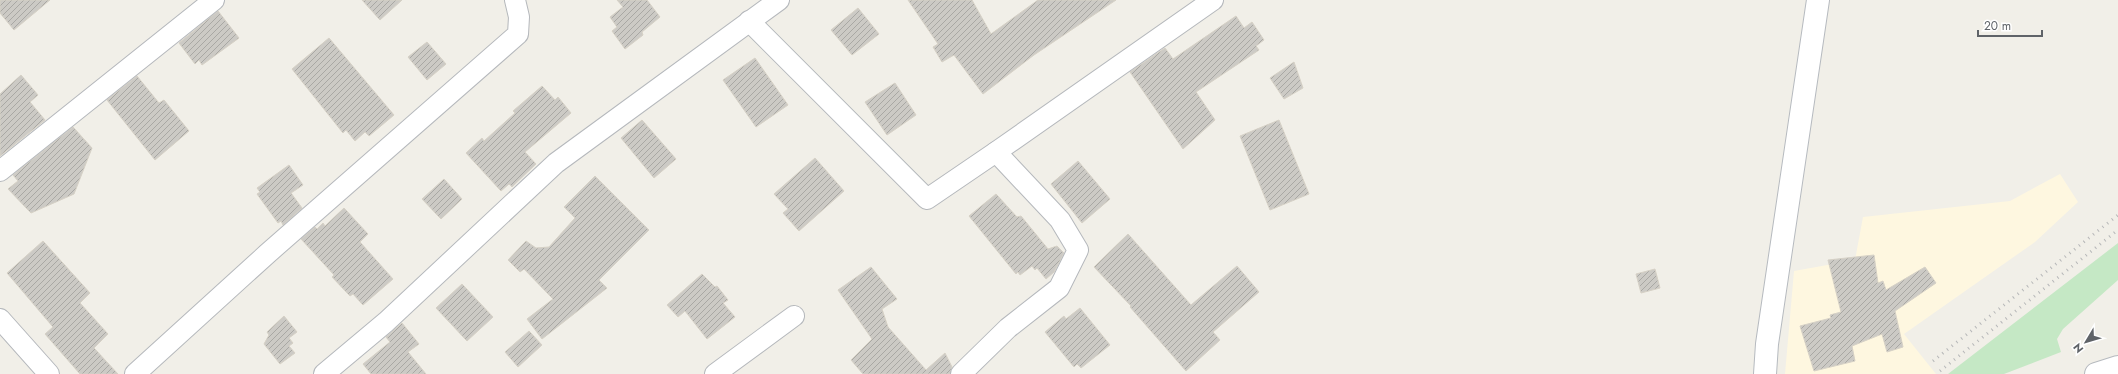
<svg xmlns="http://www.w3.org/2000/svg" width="2118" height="374" font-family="Jost,sans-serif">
<defs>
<pattern id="building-hatch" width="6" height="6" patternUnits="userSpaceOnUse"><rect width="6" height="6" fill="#cccac5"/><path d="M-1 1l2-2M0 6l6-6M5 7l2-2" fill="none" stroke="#a9a8a4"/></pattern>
</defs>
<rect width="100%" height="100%" fill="#f1efe8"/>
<path fill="#fef7e0" d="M 2060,174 L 2078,202 L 2035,242 L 1904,334 L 1936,374 L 1785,374 L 1794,271 L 1855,260 L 1863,217 L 2010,201 Z"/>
<path fill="#c5e8c5" d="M 2118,243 L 2118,280 L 2063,329 L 2057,339 L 2061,352 L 2004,374 L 1948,374 Z"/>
<g fill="url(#building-hatch)" stroke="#d6d1c6">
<path d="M 0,0 L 50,0 L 14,30 L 0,13 Z"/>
<path d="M 362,0 L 402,0 L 380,20 Z"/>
<path d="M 617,0 L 647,0 L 660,17 L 642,32 L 643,35 L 625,49 L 612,31 L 617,27 L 610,17 L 623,7 Z"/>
<path d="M 908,0 L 972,0 L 991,34 L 1038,0 L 1116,0 L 1034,55 L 983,94 L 954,55 L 942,62 L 933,47 L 938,44 Z"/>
<path d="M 858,8 L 879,34 L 852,55 L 831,30 Z"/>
<path d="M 218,11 L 239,38 L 202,65 L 199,60 L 195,64 L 179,43 Z"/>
<path d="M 1236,16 L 1244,28 L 1252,22 L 1264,40 L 1256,46 L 1259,50 L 1196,92 L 1215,120 L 1183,149 L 1130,72 L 1165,48 L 1173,59 Z"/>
<path d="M 329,38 L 394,115 L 369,136 L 365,132 L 355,141 L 346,130 L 343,133 L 292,69 Z"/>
<path d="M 427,42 L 446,64 L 427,80 L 408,57 Z"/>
<path d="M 755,58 L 788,105 L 756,127 L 723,80 Z"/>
<path d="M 1294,62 L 1303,88 L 1284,99 L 1270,78 Z"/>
<path d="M 21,75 L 38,95 L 30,102 L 45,120 L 0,156 L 0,94 Z"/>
<path d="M 137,76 L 159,103 L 164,100 L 189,131 L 155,160 L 107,100 Z"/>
<path d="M 895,83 L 916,115 L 887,135 L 865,102 Z"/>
<path d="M 542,86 L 555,100 L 558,97 L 571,113 L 525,152 L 536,164 L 512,187 L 509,184 L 501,191 L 466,153 L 482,138 L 484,141 L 515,113 L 513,111 Z"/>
<path d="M 642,120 L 676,159 L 654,178 L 621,138 Z"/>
<path d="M 1279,120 L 1309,194 L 1270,210 L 1240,136 Z"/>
<path d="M 73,127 L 92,148 L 74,194 L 31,213 L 8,189 L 18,181 L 13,175 Z"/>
<path d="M 815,158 L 844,191 L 799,231 L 783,213 L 788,209 L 774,194 Z"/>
<path d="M 1078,161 L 1110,199 L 1082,223 L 1051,184 Z"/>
<path d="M 289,165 L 303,185 L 291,193 L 302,208 L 283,225 L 281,221 L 278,223 L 257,194 L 260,192 L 257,188 Z"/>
<path d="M 595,176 L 649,230 L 599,280 L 607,288 L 542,339 L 527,319 L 553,299 L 524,269 L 520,272 L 508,260 L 526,241 L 536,248 L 549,247 L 575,218 L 564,207 Z"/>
<path d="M 444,179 L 462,199 L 441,219 L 422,199 Z"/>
<path d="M 996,194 L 1017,217 L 1021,216 L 1048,249 L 1057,246 L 1064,253 L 1054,272 L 1046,279 L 1037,268 L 1035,270 L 1032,266 L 1020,275 L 1018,272 L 1016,274 L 969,216 Z"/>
<path d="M 344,208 L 368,234 L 360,242 L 393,279 L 363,305 L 353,294 L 350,296 L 332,277 L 334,275 L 301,239 L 315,227 L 317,229 L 323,223 L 325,226 Z"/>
<path d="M 1128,234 L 1191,305 L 1237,266 L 1259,292 L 1213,332 L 1220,340 L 1186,371 L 1130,307 L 1131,306 L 1094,267 Z"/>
<path d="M 43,241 L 90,293 L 80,303 L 108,334 L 94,348 L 118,374 L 80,374 L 45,334 L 53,327 L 7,273 Z"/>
<path d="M 1874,255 L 1878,283 L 1883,281 L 1886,290 L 1925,267 L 1936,283 L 1895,311 L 1903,347 L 1887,352 L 1882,334 L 1852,346 L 1855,361 L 1814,371 L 1800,326 L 1831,318 L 1830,315 L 1841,312 L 1828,260 Z"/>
<path d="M 871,267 L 897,299 L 882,309 L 888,327 L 926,370 L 945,353 L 952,367 L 950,374 L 863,374 L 851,360 L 872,339 L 838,290 Z"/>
<path d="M 1655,269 L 1660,288 L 1641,293 L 1636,274 Z"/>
<path d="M 702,274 L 715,287 L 717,286 L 728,300 L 723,303 L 735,317 L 707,339 L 685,311 L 678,317 L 667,305 Z"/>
<path d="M 462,284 L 493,317 L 467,341 L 436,308 Z"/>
<path d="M 1080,308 L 1110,345 L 1081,368 L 1077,364 L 1074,367 L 1045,332 L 1064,316 L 1066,319 Z"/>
<path d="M 284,316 L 297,332 L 289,338 L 293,343 L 289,346 L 295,353 L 280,364 L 264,344 L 269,335 L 267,332 Z"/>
<path d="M 402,323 L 419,344 L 408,352 L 426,374 L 371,374 L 363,364 L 390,342 L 386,337 Z"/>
<path d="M 529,331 L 542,345 L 518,367 L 505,352 Z"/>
</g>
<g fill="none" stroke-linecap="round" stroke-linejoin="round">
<defs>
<g id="street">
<path d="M 749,21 L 927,199 L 996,152 L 1213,0"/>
<path d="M 0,171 L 214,0"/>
<path d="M 0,319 L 49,374"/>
<path d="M 135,374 L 267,254 L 518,34 L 519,17 L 515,0"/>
<path d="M 324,374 L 386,322 L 556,163 L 779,0"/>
<path d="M 715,374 L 794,316"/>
<path d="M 961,374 L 1008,328 L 1059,288 L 1078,250 L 1060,220 L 996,152"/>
</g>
<g id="secondary">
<path d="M 1765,374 L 1767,344 L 1818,0"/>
<path d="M 2096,374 L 2118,367"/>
</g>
</defs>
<use href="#street" stroke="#b5b8bc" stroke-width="22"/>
<use href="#secondary" stroke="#b6babf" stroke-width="24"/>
<use href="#street" stroke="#fff" stroke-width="20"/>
<use href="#secondary" stroke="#fff" stroke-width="22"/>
<g stroke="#b6b7b8" stroke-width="3" stroke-dasharray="1 5" stroke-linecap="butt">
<path d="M 1933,361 L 2118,215"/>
<path d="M 1940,371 L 2118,230"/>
</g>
</g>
<g transform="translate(2086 342) rotate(232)" stroke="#ffffff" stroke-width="3" paint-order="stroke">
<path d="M0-3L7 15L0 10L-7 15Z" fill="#5f6368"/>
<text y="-6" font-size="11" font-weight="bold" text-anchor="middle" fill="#5f6368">N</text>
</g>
<path d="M1978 30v6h64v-6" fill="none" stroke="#5f6368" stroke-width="2"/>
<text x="1984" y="30" font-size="12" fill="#5f6368" stroke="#ffffff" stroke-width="3" paint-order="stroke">20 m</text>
</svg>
